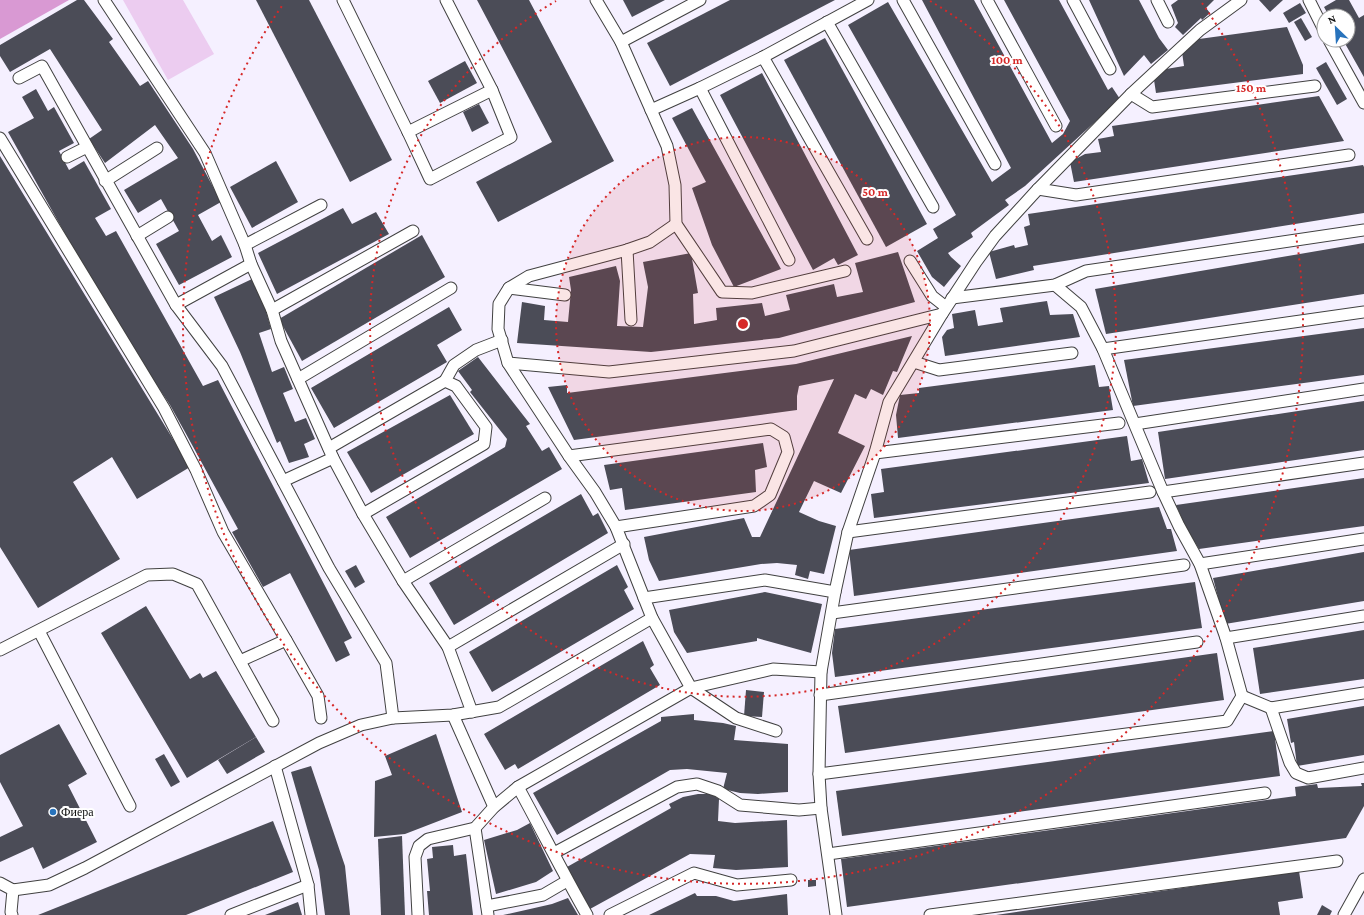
<svg xmlns="http://www.w3.org/2000/svg" width="1364" height="915" font-family="'Crimson Pro',serif">
<rect width="100%" height="100%" fill="#f5f0ff"/>
<path fill="#d999d3" d="M 0,0 L 69,0 L 0,39 Z"/>
<path fill="#ecccf0" d="M 123,0 L 183,0 L 214,54 L 168,80 Z"/>
<g fill="#4b4c57">
<path d="M 77,0 L 84,0 L 113,39 L 109,42 L 140,86 L 148,81 L 193,149 L 221,202 L 198,215 L 212,241 L 221,235 L 232,257 L 179,285 L 156,244 L 179,231 L 161,199 L 138,213 L 124,190 L 178,158 L 155,125 L 105,163 L 89,139 L 102,130 L 50,49 L 10,72 L 0,56 L 0,45 Z"/>
<path d="M 256,0 L 309,0 L 392,160 L 350,182 Z"/>
<path d="M 477,0 L 529,0 L 614,161 L 498,222 L 476,182 L 552,142 Z"/>
<path d="M 623,0 L 665,0 L 632,17 Z"/>
<path d="M 730,0 L 835,0 L 670,86 L 647,43 Z"/>
<path d="M 922,0 L 974,0 L 1052,143 L 1063,134 L 1070,121 L 1004,0 L 1059,0 L 1108,90 L 1112,87 L 1120,99 L 1025,186 L 1005,200 L 1009,205 L 971,233 L 973,237 L 948,253 L 951,257 L 961,266 L 944,287 L 932,277 L 917,251 L 938,238 L 933,229 L 956,215 L 848,25 L 888,2 L 992,182 L 1011,168 Z"/>
<path d="M 1089,0 L 1139,0 L 1159,38 L 1168,50 L 1151,64 L 1144,55 L 1124,76 Z"/>
<path d="M 1178,0 L 1214,0 L 1206,8 L 1210,13 L 1202,20 L 1201,18 L 1183,35 L 1175,27 L 1178,23 L 1171,5 Z"/>
<path d="M 1259,0 L 1283,0 L 1270,12 Z"/>
<path d="M 1336,0 L 1349,0 L 1359,18 L 1364,15 L 1364,77 L 1343,40 L 1348,40 L 1348,16 L 1329,16 L 1324,7 Z"/>
<path d="M 1300,3 L 1306,13 L 1289,23 L 1283,13 Z"/>
<path d="M 1301,18 L 1312,37 L 1305,41 L 1294,22 Z"/>
<path d="M 1287,27 L 1303,65 L 1303,74 L 1156,93 L 1154,80 L 1166,69 L 1184,66 L 1182,52 L 1199,39 Z"/>
<path d="M 825,38 L 927,224 L 886,247 L 784,60 Z"/>
<path d="M 465,61 L 477,83 L 440,103 L 428,81 Z"/>
<path d="M 1326,62 L 1347,99 L 1337,105 L 1316,68 Z"/>
<path d="M 762,73 L 858,255 L 838,265 L 834,258 L 813,270 L 720,95 Z"/>
<path d="M 36,89 L 48,111 L 54,107 L 74,143 L 59,151 L 69,170 L 84,161 L 111,209 L 95,218 L 106,236 L 116,231 L 203,386 L 218,380 L 352,638 L 344,642 L 350,655 L 336,662 L 290,573 L 263,587 L 232,532 L 238,529 L 185,432 L 170,405 L 150,375 L 105,305 L 8,132 L 34,118 L 22,97 Z"/>
<path d="M 1319,96 L 1344,141 L 1074,182 L 1070,162 L 1085,154 L 1101,152 L 1098,139 L 1114,136 L 1112,126 Z"/>
<path d="M 479,104 L 489,123 L 472,132 L 463,112 Z"/>
<path d="M 692,108 L 781,269 L 734,287 L 712,245 L 692,188 L 706,182 L 672,118 Z"/>
<path d="M 0,156 L 190,467 L 137,499 L 112,457 L 73,482 L 120,559 L 38,608 L 0,547 Z"/>
<path d="M 276,161 L 298,202 L 252,228 L 230,187 Z"/>
<path d="M 1363,165 L 1364,167 L 1364,213 L 1033,266 L 1034,270 L 996,279 L 989,252 L 1014,245 L 1015,248 L 1028,245 L 1024,227 L 1030,225 L 1028,214 Z"/>
<path d="M 343,208 L 352,224 L 376,212 L 389,234 L 277,294 L 258,253 Z"/>
<path d="M 422,235 L 445,277 L 302,361 L 279,319 Z"/>
<path d="M 1364,243 L 1364,294 L 1106,334 L 1095,289 Z"/>
<path d="M 898,252 L 915,302 L 779,338 L 651,352 L 517,343 L 522,302 L 545,306 L 544,320 L 568,322 L 571,290 L 569,277 L 616,266 L 620,281 L 617,326 L 643,327 L 648,287 L 643,262 L 691,253 L 698,293 L 693,294 L 694,324 L 717,320 L 716,308 L 762,303 L 765,316 L 790,310 L 786,295 L 834,284 L 837,297 L 863,292 L 855,263 Z"/>
<path d="M 252,279 L 264,304 L 271,329 L 259,333 L 272,372 L 284,367 L 293,389 L 283,393 L 295,422 L 306,418 L 315,439 L 304,444 L 309,457 L 289,463 L 280,441 L 277,443 L 240,352 L 214,297 Z"/>
<path d="M 1047,301 L 1050,315 L 1073,314 L 1080,337 L 945,356 L 942,337 L 947,330 L 954,328 L 952,314 L 975,310 L 978,326 L 1003,322 L 1000,308 Z"/>
<path d="M 449,307 L 462,330 L 437,345 L 447,362 L 334,428 L 311,388 Z"/>
<path d="M 1364,328 L 1364,375 L 1133,406 L 1124,360 Z"/>
<path d="M 912,336 L 897,372 L 893,371 L 883,395 L 871,389 L 866,399 L 855,394 L 838,433 L 865,446 L 841,493 L 814,481 L 799,512 L 819,521 L 836,526 L 824,574 L 810,571 L 808,579 L 795,575 L 797,565 L 777,563 L 761,564 L 659,581 L 649,560 L 644,537 L 744,518 L 752,537 L 760,537 L 834,379 L 799,386 L 797,396 L 797,410 L 574,440 L 548,387 L 567,385 L 567,393 L 796,364 Z"/>
<path d="M 478,357 L 530,424 L 526,426 L 542,451 L 549,447 L 562,469 L 410,558 L 386,517 L 505,447 L 507,439 L 470,392 L 472,390 L 458,371 Z"/>
<path d="M 1095,365 L 1099,387 L 1109,386 L 1113,410 L 898,438 L 896,415 L 900,395 L 919,393 L 919,388 Z"/>
<path d="M 450,395 L 474,434 L 371,493 L 347,452 Z"/>
<path d="M 1364,401 L 1364,450 L 1165,479 L 1158,432 Z"/>
<path d="M 1127,436 L 1131,461 L 1142,459 L 1149,483 L 874,518 L 871,494 L 884,492 L 881,469 Z"/>
<path d="M 763,443 L 767,467 L 755,470 L 756,492 L 625,510 L 622,488 L 610,490 L 604,465 Z"/>
<path d="M 1364,478 L 1364,526 L 1199,549 L 1186,528 L 1176,505 Z"/>
<path d="M 581,494 L 593,516 L 598,513 L 608,533 L 454,625 L 429,583 Z"/>
<path d="M 1159,507 L 1167,529 L 1171,529 L 1177,551 L 854,596 L 849,550 Z"/>
<path d="M 1364,552 L 1364,601 L 1225,624 L 1213,578 Z"/>
<path d="M 356,565 L 365,582 L 355,588 L 345,571 Z"/>
<path d="M 617,565 L 628,587 L 624,590 L 634,609 L 492,692 L 469,652 Z"/>
<path d="M 1195,582 L 1202,628 L 835,677 L 832,653 L 835,629 Z"/>
<path d="M 765,592 L 822,604 L 811,653 L 757,638 L 757,641 L 687,653 L 674,632 L 669,610 Z"/>
<path d="M 146,606 L 190,679 L 200,673 L 203,678 L 216,671 L 256,737 L 187,778 L 101,633 Z"/>
<path d="M 1364,630 L 1364,679 L 1260,694 L 1253,648 Z"/>
<path d="M 643,641 L 654,665 L 650,668 L 660,685 L 518,769 L 515,764 L 505,770 L 484,734 Z"/>
<path d="M 1217,653 L 1224,700 L 845,753 L 838,706 Z"/>
<path d="M 746,690 L 764,692 L 762,717 L 744,716 Z"/>
<path d="M 1364,706 L 1364,755 L 1297,766 L 1294,742 L 1291,743 L 1287,719 Z"/>
<path d="M 694,714 L 694,720 L 723,723 L 736,726 L 734,740 L 788,744 L 788,792 L 758,794 L 740,793 L 723,789 L 727,773 L 687,769 L 670,770 L 557,835 L 533,793 L 661,721 L 661,717 Z"/>
<path d="M 59,724 L 87,774 L 68,785 L 97,842 L 43,869 L 33,847 L 0,862 L 0,837 L 23,826 L 0,782 L 0,755 Z"/>
<path d="M 1274,731 L 1280,776 L 842,836 L 836,791 Z"/>
<path d="M 436,734 L 462,812 L 405,834 L 374,837 L 375,781 L 392,775 L 385,756 Z"/>
<path d="M 256,737 L 265,752 L 227,774 L 218,760 Z"/>
<path d="M 164,754 L 180,782 L 171,787 L 155,759 Z"/>
<path d="M 311,766 L 345,866 L 350,915 L 325,915 L 319,870 L 291,772 Z"/>
<path d="M 1361,783 L 1364,783 L 1364,806 L 1346,838 L 847,907 L 841,859 L 1296,796 L 1295,787 L 1317,784 L 1318,788 L 1362,786 Z"/>
<path d="M 698,794 L 712,794 L 719,799 L 718,821 L 735,823 L 787,820 L 788,867 L 736,870 L 713,868 L 715,855 L 690,854 L 590,909 L 567,867 L 671,808 L 669,804 L 683,797 Z"/>
<path d="M 273,821 L 293,872 L 186,915 L 38,915 Z"/>
<path d="M 530,823 L 553,871 L 536,882 L 496,894 L 484,840 L 517,830 Z"/>
<path d="M 402,836 L 405,915 L 381,915 L 378,839 Z"/>
<path d="M 453,845 L 454,856 L 466,854 L 473,915 L 429,915 L 427,891 L 430,891 L 427,859 L 433,858 L 432,847 Z"/>
<path d="M 1299,871 L 1303,898 L 1278,902 L 1280,915 L 996,915 Z"/>
<path d="M 808,880 L 816,880 L 816,886 L 808,887 Z"/>
<path d="M 695,893 L 697,896 L 716,896 L 734,901 L 787,894 L 788,915 L 649,915 Z"/>
<path d="M 568,898 L 578,915 L 503,915 L 552,904 Z"/>
<path d="M 298,902 L 302,915 L 265,915 Z"/>
<path d="M 1322,905 L 1332,911 L 1330,915 L 1317,915 Z"/>
</g>
<g fill="none" stroke-linecap="round" stroke-linejoin="round">
<defs>
<g id="lane">
<path d="M 104,0 L 205,153 L 245,245 L 251,264 L 272,310 L 281,341 L 333,458 L 363,514 L 403,581 L 448,647 L 472,712"/>
<path d="M 343,0 L 408,132 L 430,179 L 511,137 L 492,90 L 446,0"/>
<path d="M 596,0 L 621,42 L 667,146 L 675,185 L 676,224 L 722,292 L 752,293 L 845,271"/>
<path d="M 903,0 L 995,164"/>
<path d="M 987,0 L 1056,126"/>
<path d="M 1073,0 L 1110,69"/>
<path d="M 1157,0 L 1168,22"/>
<path d="M 1309,0 L 1324,30"/>
<path d="M 827,22 L 933,207"/>
<path d="M 1329,40 L 1364,103"/>
<path d="M 621,42 L 700,0"/>
<path d="M 763,57 L 867,239"/>
<path d="M 19,78 L 42,66 L 176,305 L 222,366 L 329,568 L 386,663 L 393,718"/>
<path d="M 700,88 L 789,260"/>
<path d="M 1131,94 L 1152,107 L 1315,86"/>
<path d="M 651,110 L 700,88 L 763,57 L 868,0"/>
<path d="M 408,132 L 492,90"/>
<path d="M 0,138 L 164,408 L 196,470 L 223,532 L 286,640 L 240,661"/>
<path d="M 67,157 L 87,147"/>
<path d="M 105,181 L 157,148"/>
<path d="M 1038,189 L 1076,195 L 1349,155"/>
<path d="M 676,224 L 650,242 L 627,250 L 529,276 L 509,288 L 499,304 L 498,329 L 508,363 L 569,456 L 595,492 L 616,527 L 652,618 L 691,688 L 736,718 L 776,731"/>
<path d="M 137,236 L 168,217"/>
<path d="M 245,245 L 321,205"/>
<path d="M 627,250 L 631,320"/>
<path d="M 910,261 L 932,296 L 946,307"/>
<path d="M 509,288 L 565,295"/>
<path d="M 952,298 L 1055,285 L 1086,271 L 1364,230"/>
<path d="M 176,305 L 251,264"/>
<path d="M 272,310 L 413,231"/>
<path d="M 1103,349 L 1364,312"/>
<path d="M 914,362 L 939,370 L 1072,353"/>
<path d="M 508,363 L 609,372 L 794,351 L 942,314"/>
<path d="M 298,379 L 451,288"/>
<path d="M 445,381 L 454,365 L 476,350 L 502,340"/>
<path d="M 1135,424 L 1364,389"/>
<path d="M 329,448 L 445,381 L 456,386 L 486,427 L 484,444 L 363,514"/>
<path d="M 875,453 L 1119,423"/>
<path d="M 569,456 L 771,429 L 784,437 L 788,452 L 770,495 L 754,506 L 616,527"/>
<path d="M 283,481 L 333,458"/>
<path d="M 1163,492 L 1364,463"/>
<path d="M 848,532 L 1150,492"/>
<path d="M 1200,564 L 1364,539"/>
<path d="M 403,581 L 545,498"/>
<path d="M 644,598 L 765,580 L 835,592"/>
<path d="M 832,613 L 1184,565"/>
<path d="M 39,631 L 130,806"/>
<path d="M 1226,638 L 1364,616"/>
<path d="M 286,640 L 318,696 L 321,718"/>
<path d="M 448,647 L 624,544"/>
<path d="M 0,650 L 147,575 L 173,574 L 197,584 L 273,721"/>
<path d="M 820,695 L 1197,642"/>
<path d="M 1242,696 L 1271,708 L 1364,693"/>
<path d="M 1271,708 L 1290,763 L 1296,773 L 1308,778 L 1364,768"/>
<path d="M 453,715 L 494,807"/>
<path d="M 275,766 L 308,885 L 311,915"/>
<path d="M 819,774 L 1227,721 L 1242,696 L 1226,638 L 1200,564 L 1179,526 L 1163,492 L 1103,349 L 1081,307 L 1055,285"/>
<path d="M 518,787 C 541,829 563,873 587,915"/>
<path d="M 475,828 L 488,915"/>
<path d="M 554,853 L 677,787 L 697,784 L 718,791 L 740,805 L 799,810 L 821,808"/>
<path d="M 828,854 L 1265,793"/>
<path d="M 0,883 L 13,890 L 11,912 L 12,915"/>
<path d="M 13,890 L 49,885 L 85,868 L 319,743 L 361,725 L 393,718 L 453,715 L 499,707 L 652,618"/>
<path d="M 487,906 L 543,895 L 567,881"/>
<path d="M 231,915 L 308,885"/>
<path d="M 418,915 L 415,857 L 419,846 L 428,839 L 475,828 L 494,807 L 518,787 L 691,688 L 773,669 L 821,672"/>
<path d="M 610,915 L 694,873 L 737,885 L 791,880"/>
<path d="M 836,915 L 821,808 L 819,774 L 821,672 L 835,592 L 848,532 L 875,453 L 889,402 L 942,314 L 976,262 L 995,236 L 1038,189 L 1131,94 L 1200,30 L 1241,0"/>
<path d="M 930,915 L 1337,861"/>
<path d="M 1344,915 L 1364,879"/>
</g>
</defs>
<use href="#lane" stroke="#414141" stroke-width="13"/>
<use href="#lane" stroke="#fff" stroke-width="11"/>
</g>
<circle cx="743" cy="324" r="187" fill="#d62828" fill-opacity=".12"/>
<g fill="none" stroke="#d62828" stroke-width="2" stroke-dasharray="2 4">
<circle cx="743" cy="324" r="187"/>
<path d="M930 1A373 373 0 1 1 556 1"/>
<path d="M1202 3A560 560 0 1 1 284 3"/>
</g>
<circle fill="#2873bc" stroke="#fff" stroke-width="1.5" cx="53" cy="812" r="4"/>
<g text-anchor="middle" stroke-width="4" stroke-linejoin="round" paint-order="stroke">
<g font-size="12" fill="#0e0e0e" stroke="#fff" text-anchor="start">
<text x="61" y="816">Фиера</text>
</g>
</g>
<circle cx="743" cy="324" r="6" fill="#d62828" stroke="#fff" stroke-width="2"/>
<g font-size="12" text-anchor="middle" font-weight="bold" fill="#d62828" stroke="#fff" stroke-width="4" stroke-linejoin="round" paint-order="stroke">
<text x="1007" y="64">100 m</text>
<text x="1251" y="92">150 m</text>
<text x="875" y="196">50 m</text>
</g>
<g transform="translate(1336 28) rotate(335)"><circle r="19" fill="#ffffff" stroke="#9f9f9f"/>
<path d="M0-3L7 15L0 10L-7 15Z" fill="#2873bc"/>
<text y="-6" font-size="11" font-weight="bold" text-anchor="middle" fill="#0e0e0e">N</text>
</g>
</svg>
